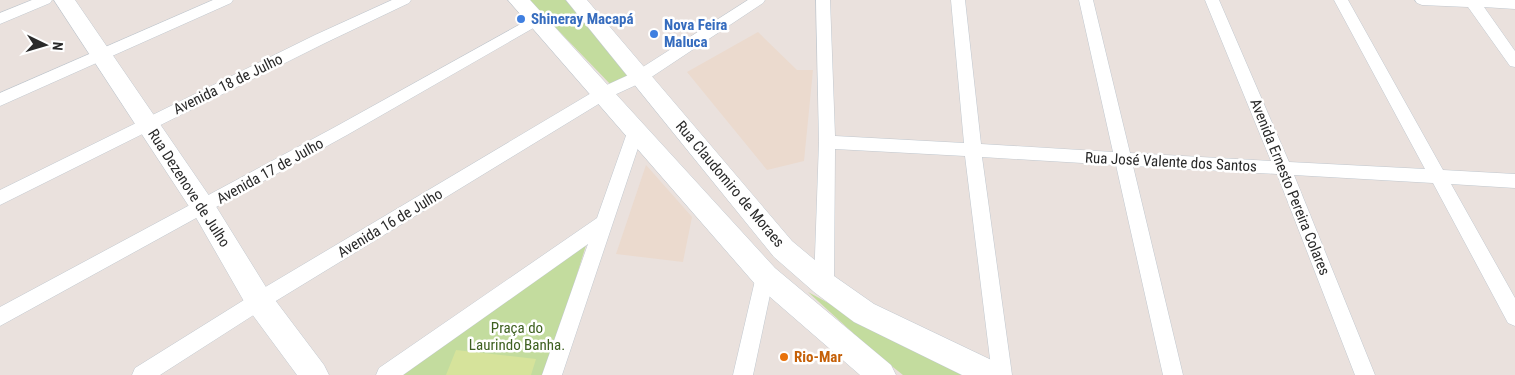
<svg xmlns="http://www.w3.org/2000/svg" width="1515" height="375" font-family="'Roboto Condensed',sans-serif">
<rect width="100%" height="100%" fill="#eae1dd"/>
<g fill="#ebdace">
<path d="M 758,32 L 797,70 L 813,70 L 804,161 L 767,170 L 687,72 Z"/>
<path d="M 646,165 L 692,217 L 683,262 L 616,254 Z"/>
</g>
<g fill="#c3dc9e">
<path d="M 529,0 L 568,0 L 631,78 L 613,87 Z"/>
<path d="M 587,242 L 546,375 L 395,375 Z"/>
<path d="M 808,292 L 928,357 L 965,375 L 903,375 L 874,352 Z"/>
</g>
<path fill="#d6e39b" d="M 456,350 L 536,359 L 531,375 L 446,375 Z"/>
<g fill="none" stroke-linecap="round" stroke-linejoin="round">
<defs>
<g id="street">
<path d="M 32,0 L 52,0 L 50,3 L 0,24 L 0,13 Z"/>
<path d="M 213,0 L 233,0 L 231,3 L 0,106 L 0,93 Z"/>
<path d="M 392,0 L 411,0 L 409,3 L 325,43 L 0,205 L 0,190 L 315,35 Z"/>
<path d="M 748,0 L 765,0 L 763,3 L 647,80 L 610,97 L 266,307 L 160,375 L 132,375 L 135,368 L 252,295 L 598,89 L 635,72 Z"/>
<path d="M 816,0 L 830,0 L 835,136 L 964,143 L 951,0 L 965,0 L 981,144 L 1113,152 L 1079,0 L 1093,0 L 1130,153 L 1271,161 L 1205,0 L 1219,0 L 1289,162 L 1425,169 L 1334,0 L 1348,0 L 1443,170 L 1515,174 L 1515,188 L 1451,184 L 1515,298 L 1515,326 L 1508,323 L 1433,183 L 1294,175 L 1375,375 L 1355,375 L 1277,174 L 1133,166 L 1183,375 L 1163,375 L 1116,165 L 982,157 L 1012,375 L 992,375 L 965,156 L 835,149 L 834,284 L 831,290 L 824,292 L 817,290 L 814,284 L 819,142 Z"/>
<path d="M 1415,0 L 1515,0 L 1515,9 L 1484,7 L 1515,51 L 1515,67 L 1510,66 L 1468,7 L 1422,5 L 1417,3 Z"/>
<path d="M 537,15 L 542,17 L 544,20 L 542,23 L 347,135 L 0,326 L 0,307 L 335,127 Z"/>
<path d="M 636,124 L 642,126 L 644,130 L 562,375 L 542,375 L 588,244 L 403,375 L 376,375 L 379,368 L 597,218 L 628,130 L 630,126 Z"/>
<path d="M 765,268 L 772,270 L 774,276 L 753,375 L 733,375 L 756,276 L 758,270 Z"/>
</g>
<g id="secondary">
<path d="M 54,0 L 75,0 L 212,200 L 269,292 L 324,365 L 329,375 L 297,375 L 249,310 L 194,214 Z"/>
<path d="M 508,0 L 530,0 L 775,268 L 891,365 L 896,375 L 860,375 L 755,284 Z"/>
<path d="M 566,0 L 587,0 L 792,241 L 834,276 L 874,304 L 1002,365 L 1007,375 L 962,375 L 854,322 L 814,292 L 774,257 Z"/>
</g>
</defs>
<use href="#street" stroke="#c1c8cf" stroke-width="1"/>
<use href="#secondary" stroke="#c1c8cf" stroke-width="1"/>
<use href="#street" fill="#fff" fill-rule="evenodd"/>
<use href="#secondary" fill="#fff" fill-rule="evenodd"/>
</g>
<g fill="#3f7fe0" stroke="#fff" stroke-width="2">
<circle cx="521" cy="19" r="5"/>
<circle cx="654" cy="34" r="5"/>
</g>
<circle fill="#e8710a" stroke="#fff" stroke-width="2" cx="784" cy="357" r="5"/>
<g text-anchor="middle" stroke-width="5" stroke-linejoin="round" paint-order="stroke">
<g font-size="15" font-weight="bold" fill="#366cbe" stroke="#fff" text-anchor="start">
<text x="531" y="24">Shineray Macapá</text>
<text x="664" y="30">Nova Feira<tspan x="664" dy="17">Maluca</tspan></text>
</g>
<g font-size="15" fill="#2a2a2a" stroke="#fff">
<text transform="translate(228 84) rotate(-26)" y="5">Avenida 18 de Julho</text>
<text transform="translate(1171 162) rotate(3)" y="5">Rua José Valente dos Santos</text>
<text transform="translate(270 171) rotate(-29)" y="5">Avenida 17 de Julho</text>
<text transform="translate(730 184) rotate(50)" y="5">Rua Claudomiro de Moraes</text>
<text transform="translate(1290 187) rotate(68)" y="5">Avenida Ernesto Pereira Colares</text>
<text transform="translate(189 188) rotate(57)" y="5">Rua Dezenove de Julho</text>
<text transform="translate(390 223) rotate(-31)" y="5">Avenida 16 de Julho</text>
</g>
<g font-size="15" fill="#3e6020" stroke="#fff">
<text x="517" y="333">Praça do<tspan x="517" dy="17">Laurindo Banha.</tspan></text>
</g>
<g font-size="15" font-weight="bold" fill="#c56008" stroke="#fff" text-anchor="start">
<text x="794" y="362">Rio-Mar</text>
</g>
</g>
<g transform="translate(45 45) rotate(95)" stroke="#ffffff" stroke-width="4" paint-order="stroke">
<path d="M0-4L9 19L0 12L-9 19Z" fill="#2a2a2a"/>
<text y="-8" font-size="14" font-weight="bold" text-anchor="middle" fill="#2a2a2a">N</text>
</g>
</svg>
